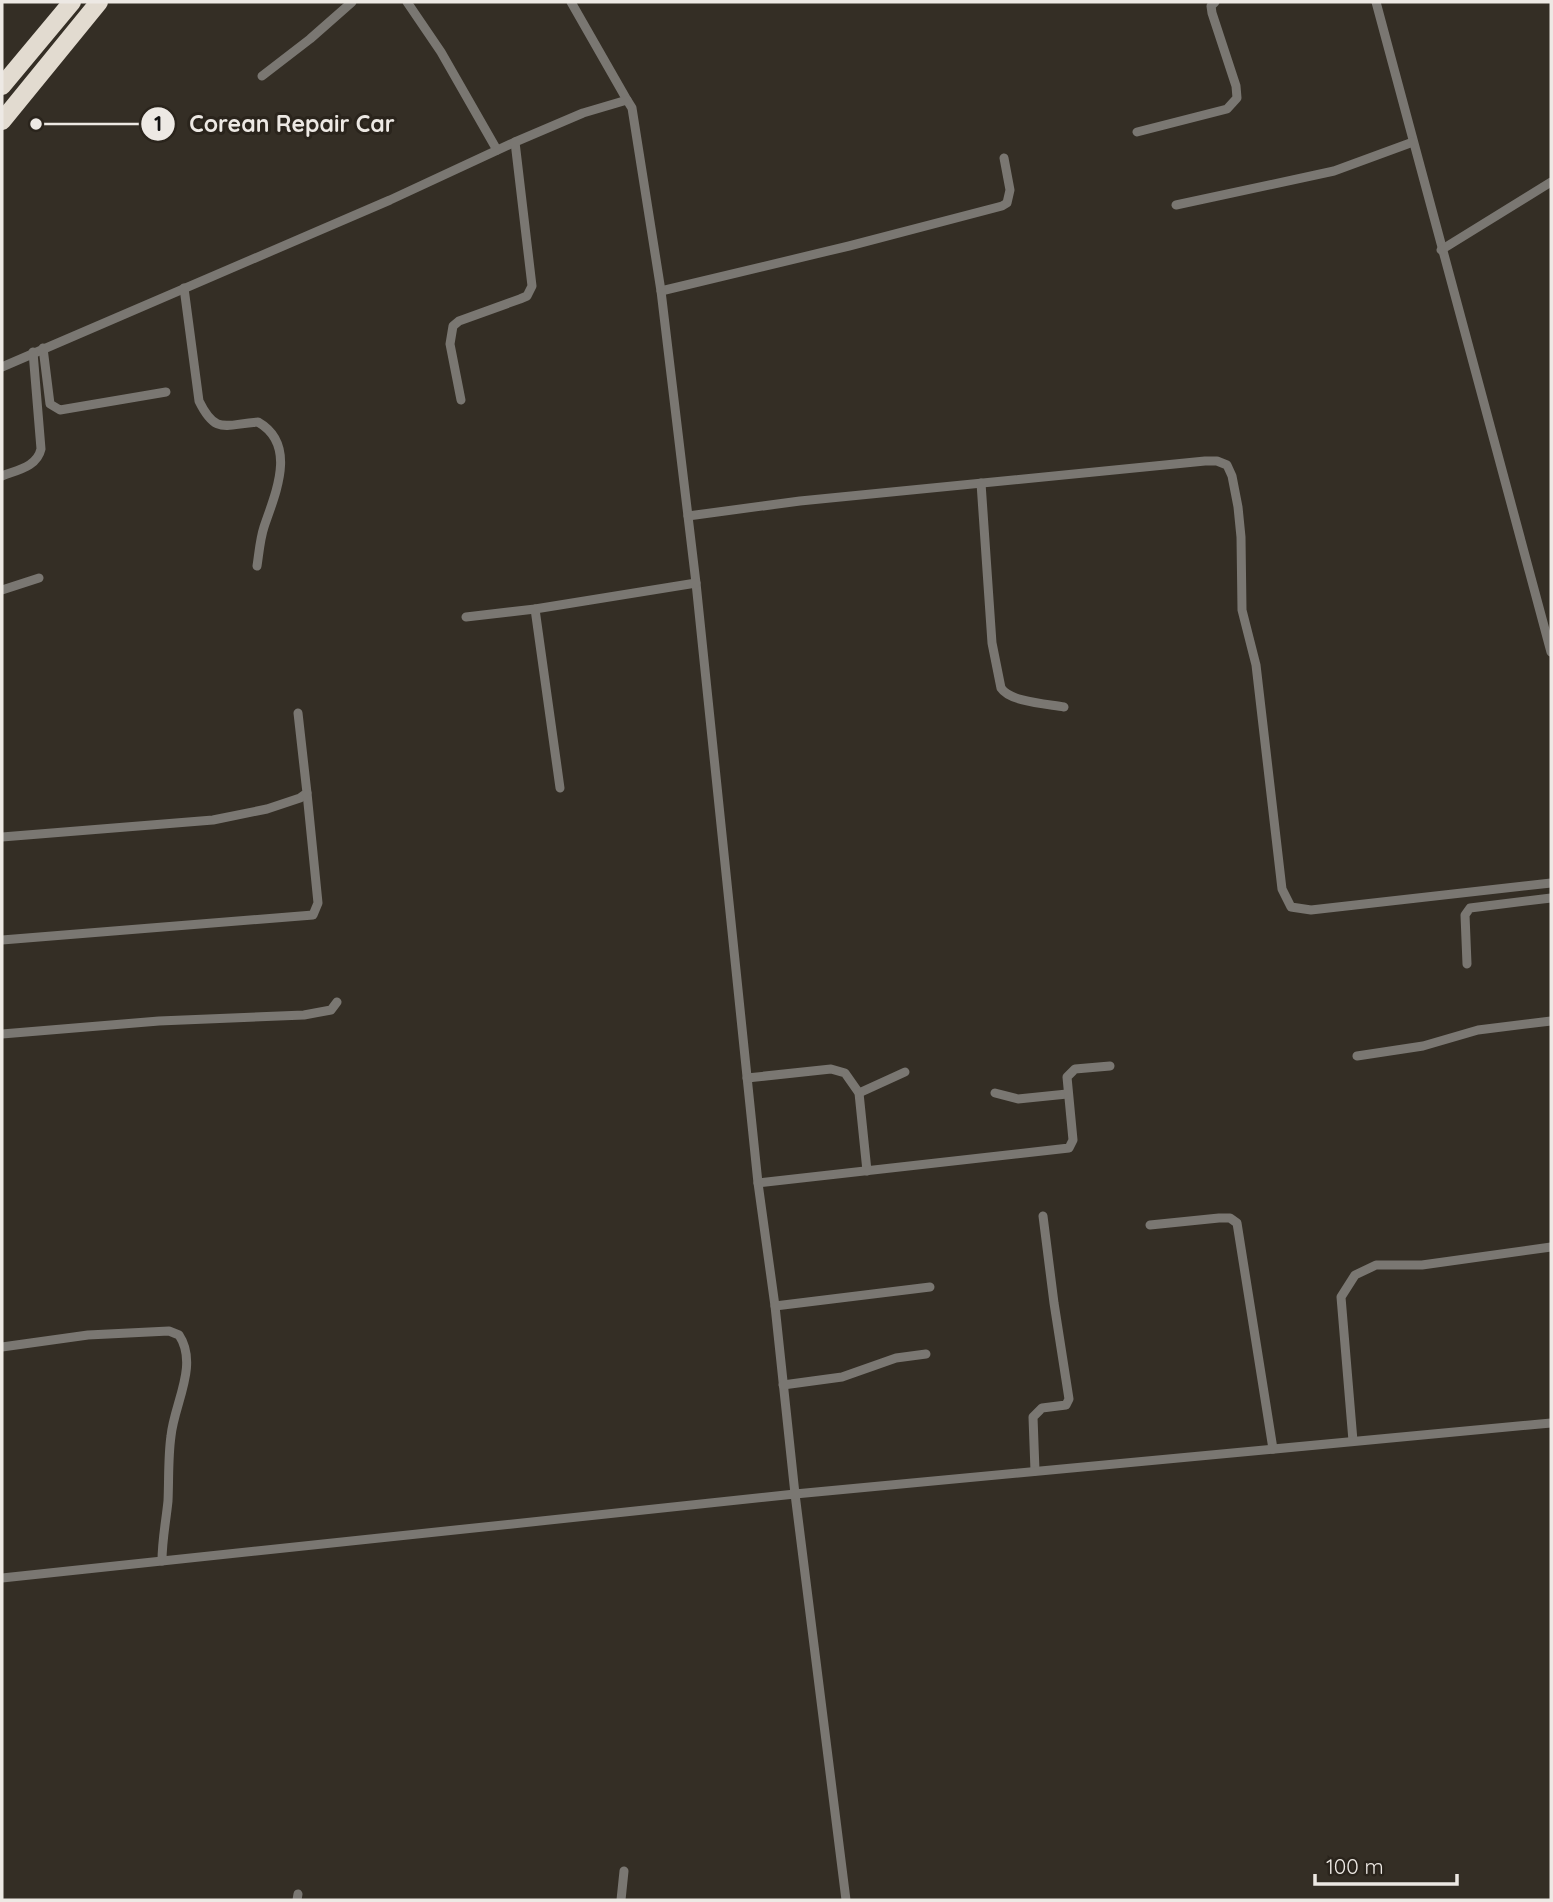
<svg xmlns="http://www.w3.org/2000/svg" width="1553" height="1902" font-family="Quicksand,sans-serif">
<rect width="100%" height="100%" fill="#342e25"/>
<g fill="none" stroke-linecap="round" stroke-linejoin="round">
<g stroke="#7a7772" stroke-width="9">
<path d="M 407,2 L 441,52 L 497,150"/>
<path d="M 571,2 L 627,100"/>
<path d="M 1376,2 L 1551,652"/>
<path d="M 262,76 L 310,39 L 352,2"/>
<path d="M 1137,132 L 1227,109 L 1237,98 L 1236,86 L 1212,13 L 1211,6 L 1215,2"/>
<path d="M 1176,205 L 1334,171 L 1413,142"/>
<path d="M 1441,250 L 1551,182"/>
<path d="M 184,288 L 199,401 C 216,436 226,424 258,422 C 298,445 275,494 264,527 C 260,539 259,553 257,566"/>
<path d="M 661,291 L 849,246 L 1002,206 L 1007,203 L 1010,190 L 1004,158"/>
<path d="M 43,348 L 50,404 L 60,410 L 166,392"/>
<path d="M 2,367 L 390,200 L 515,142 L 583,113 L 627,100 L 632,108 L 661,291 L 696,583 L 758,1183 L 775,1306 L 795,1494 L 846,1900"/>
<path d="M 461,400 L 450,344 L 453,326 L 459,321 L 520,299 L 527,296 L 532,286 L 515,142"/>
<path d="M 2,476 C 17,470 37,467 41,449 L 33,352"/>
<path d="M 981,483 L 992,643 L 1001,688 C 1010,702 1047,704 1064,707"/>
<path d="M 688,516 L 800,501 L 1205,461 L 1217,461 L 1227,465 L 1232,476 L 1238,507 L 1241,537 L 1242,610 L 1256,665 L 1282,889 L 1291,907 L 1311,910 L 1551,883"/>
<path d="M 2,590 L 39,578"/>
<path d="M 535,609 L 560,788"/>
<path d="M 466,617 L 535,609 L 696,583"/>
<path d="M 2,837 L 213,820 L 267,809 L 300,798 L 307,793 L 298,713"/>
<path d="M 2,940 L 313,915 L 318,903 L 307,793"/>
<path d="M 1467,964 L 1465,915 L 1470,908 L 1551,898"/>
<path d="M 2,1034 L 159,1021 L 304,1015 L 331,1010 L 337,1002"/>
<path d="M 1357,1056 L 1423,1046 L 1478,1030 L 1551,1021"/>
<path d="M 747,1078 L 831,1069 L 845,1073 L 859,1093 L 867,1171"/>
<path d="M 859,1093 L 905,1072"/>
<path d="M 995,1093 L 1018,1099 L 1067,1094"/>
<path d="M 758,1183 L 1069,1148 L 1073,1140 L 1067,1077 L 1075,1069 L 1110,1066"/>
<path d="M 1150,1225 L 1219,1218 L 1230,1218 L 1237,1223 L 1273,1449"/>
<path d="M 775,1306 L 930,1287"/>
<path d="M 2,1347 L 88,1335 L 169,1331 L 179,1335 C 199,1365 174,1404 171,1436 C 168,1457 169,1479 168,1501 C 166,1521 162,1540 162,1561"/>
<path d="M 783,1385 L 842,1377 L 896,1358 L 926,1354"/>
<path d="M 1353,1441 L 1341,1297 L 1355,1275 L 1376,1265 L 1422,1265 L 1551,1247"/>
<path d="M 1035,1471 L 1033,1417 L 1042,1408 L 1066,1405 L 1069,1399 L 1054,1303 L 1043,1216"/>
<path d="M 2,1578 L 795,1494 L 1551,1423"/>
<path d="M 297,1900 L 298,1894"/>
<path d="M 621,1900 L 624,1871"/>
</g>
<g stroke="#e2dbd0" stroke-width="18">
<path d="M 2,86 L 72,2"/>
<path d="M 2,121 L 99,2"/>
</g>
</g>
<path fill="none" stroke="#ede9e4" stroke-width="2.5" d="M36 124L158 124"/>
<g fill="#ede9e4" stroke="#2a241c" stroke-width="2.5">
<circle cx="36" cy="124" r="7"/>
<circle cx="158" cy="124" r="18"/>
</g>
<g font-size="21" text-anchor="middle" font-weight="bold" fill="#111">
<text x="158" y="131">1</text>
</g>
<g font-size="23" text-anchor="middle" font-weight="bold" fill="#ede9e4" stroke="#2a241c" stroke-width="6" stroke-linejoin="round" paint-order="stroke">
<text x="292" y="132">Corean Repair Car</text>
</g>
<rect width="1553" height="1902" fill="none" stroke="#ede9e4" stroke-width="7"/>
<path d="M1315 1874v10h142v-10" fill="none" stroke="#ede9e4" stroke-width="3.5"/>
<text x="1326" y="1874" font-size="21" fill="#ede9e4" stroke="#2a241c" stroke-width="5" paint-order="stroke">100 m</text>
</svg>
